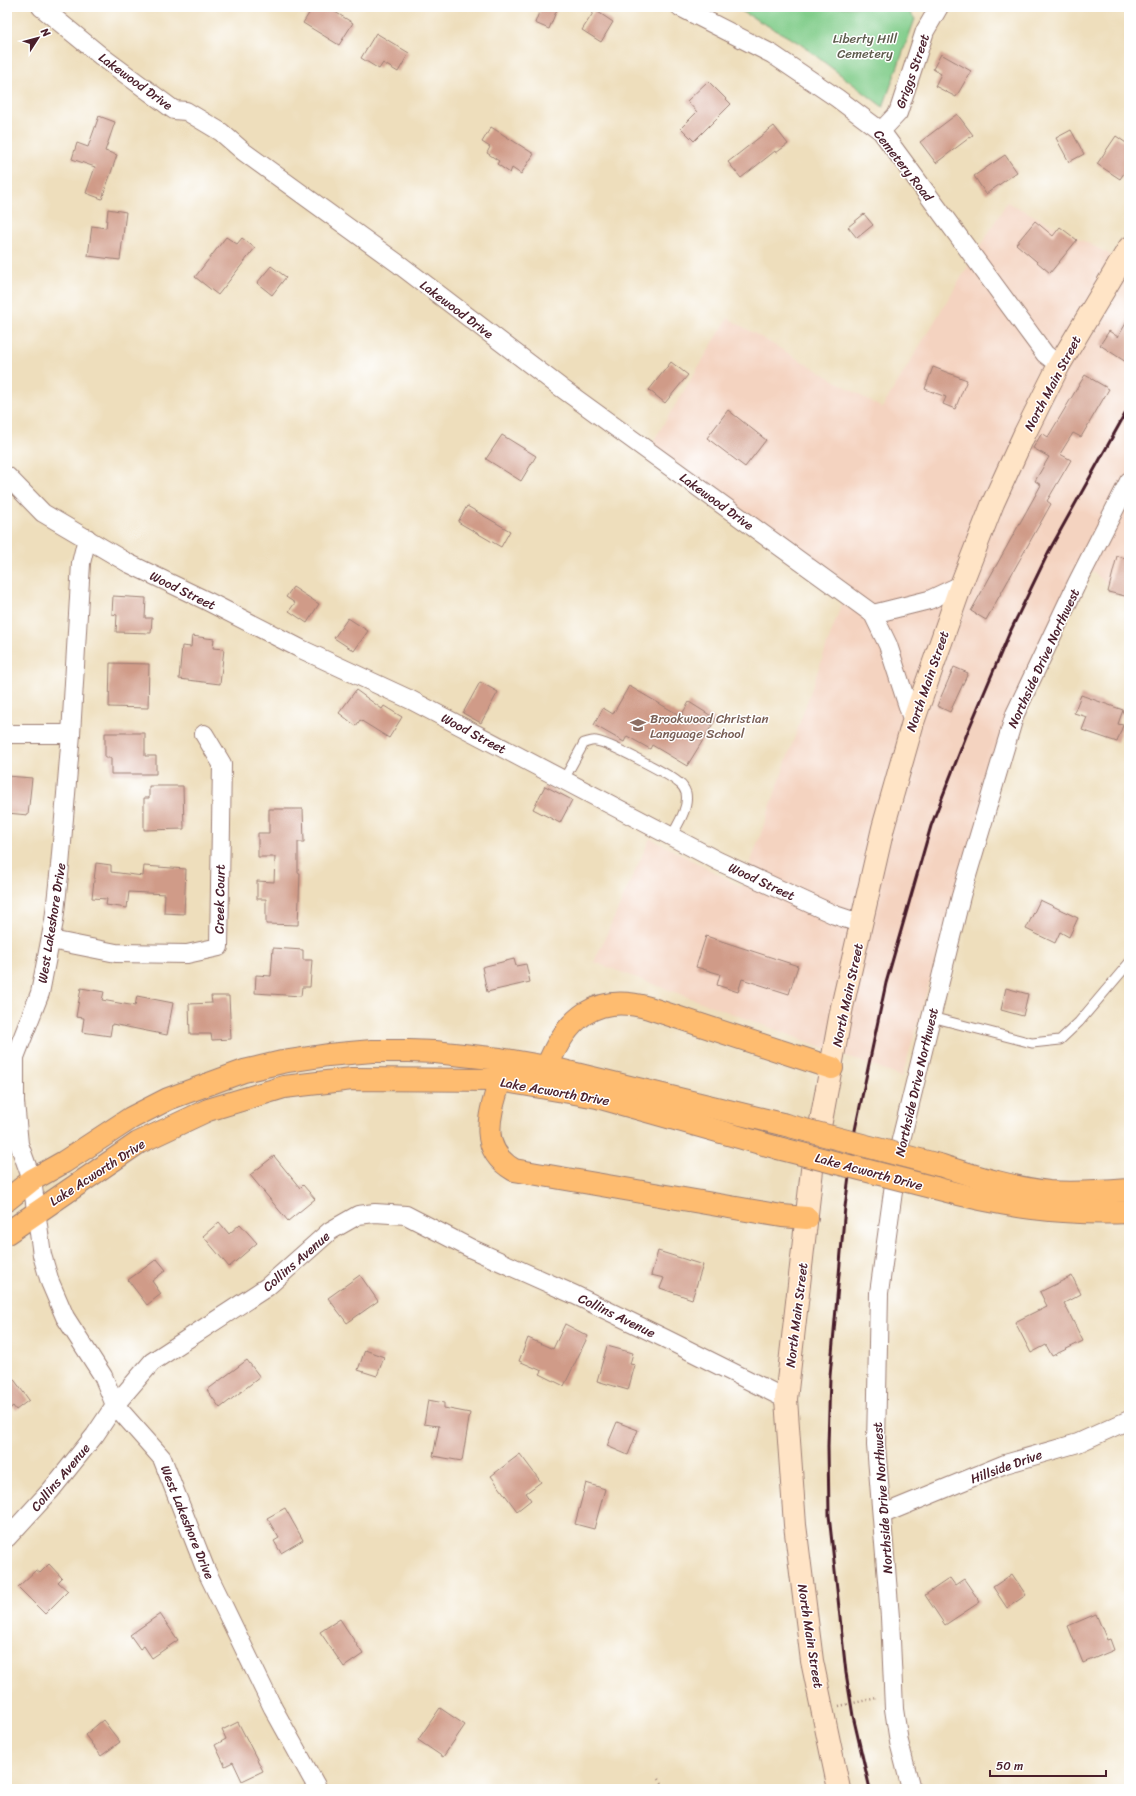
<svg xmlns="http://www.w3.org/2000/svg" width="1136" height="1796" font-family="Sriracha,sans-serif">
<rect width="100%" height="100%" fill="#fff"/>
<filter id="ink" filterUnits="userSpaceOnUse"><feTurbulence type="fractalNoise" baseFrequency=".025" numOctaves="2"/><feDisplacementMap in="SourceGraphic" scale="8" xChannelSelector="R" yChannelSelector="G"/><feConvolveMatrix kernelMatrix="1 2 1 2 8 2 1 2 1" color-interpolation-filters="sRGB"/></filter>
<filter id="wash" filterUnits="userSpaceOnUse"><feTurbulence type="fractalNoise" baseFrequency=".012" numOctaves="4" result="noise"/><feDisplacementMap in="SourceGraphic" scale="16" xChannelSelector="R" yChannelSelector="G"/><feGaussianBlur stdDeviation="0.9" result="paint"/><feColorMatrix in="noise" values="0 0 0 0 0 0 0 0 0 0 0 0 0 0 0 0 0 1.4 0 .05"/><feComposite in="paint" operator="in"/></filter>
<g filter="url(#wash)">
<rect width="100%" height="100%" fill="#eedebc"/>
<path fill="#f4d3c0" d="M 1007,202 L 1129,264 L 1129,604 L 1082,562 L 950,912 L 902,1077 L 594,962 L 650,838 L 742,887 L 848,585 L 651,445 L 728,318 L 882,408 Z"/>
<path fill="#82cd8b" stroke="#66765b" d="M 734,7 L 906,7 L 915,19 L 883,107 L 799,43 Z"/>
<g id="blocks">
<g fill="#d09b88">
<path d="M 313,7 L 327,7 L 353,23 L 339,45 L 303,23 Z"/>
<path d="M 541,7 L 558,7 L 549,29 L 535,23 Z"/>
<path d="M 595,10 L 613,22 L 601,42 L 582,30 Z"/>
<path d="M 376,33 L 409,53 L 398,72 L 383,63 L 379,69 L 361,58 Z"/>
<path d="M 941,54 L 971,71 L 956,97 L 935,86 L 941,74 L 933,69 Z"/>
<path d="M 708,81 L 731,104 L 694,141 L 681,128 L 697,112 L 687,101 Z"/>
<path d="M 957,114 L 973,135 L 936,163 L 920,142 Z"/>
<path d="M 99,116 L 115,122 L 105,151 L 117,155 L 102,199 L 86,193 L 95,167 L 72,159 L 77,143 L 88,147 Z"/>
<path d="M 774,126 L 788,144 L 776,153 L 775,151 L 741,178 L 728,162 Z"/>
<path d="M 491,127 L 534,154 L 521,174 L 512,168 L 510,173 L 497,164 L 499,161 L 487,153 L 490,147 L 482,142 Z"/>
<path d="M 1071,130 L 1084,154 L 1069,162 L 1056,138 Z"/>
<path d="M 1116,136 L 1129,145 L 1129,166 L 1120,179 L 1097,164 Z"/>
<path d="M 1005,155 L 1017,172 L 986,194 L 974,176 Z"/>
<path d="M 108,209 L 126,212 L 120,260 L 88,256 L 92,226 L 106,228 Z"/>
<path d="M 864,214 L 873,225 L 857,238 L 848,227 Z"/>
<path d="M 1035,221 L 1053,236 L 1060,227 L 1077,240 L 1050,273 L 1016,244 Z"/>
<path d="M 226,237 L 237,244 L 242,238 L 255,248 L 218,295 L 195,277 Z"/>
<path d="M 271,266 L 286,277 L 272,295 L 257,283 Z"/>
<path d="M 1129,318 L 1129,364 L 1100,345 L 1109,331 L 1118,337 Z"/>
<path d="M 671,362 L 688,375 L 665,403 L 649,390 Z"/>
<path d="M 933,367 L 967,380 L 955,409 L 943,404 L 946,397 L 925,389 Z"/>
<path d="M 1085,375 L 1109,389 L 1081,437 L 1073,433 L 1060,454 L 1071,460 L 1047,501 L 1051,504 L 986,620 L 971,611 L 1041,485 L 1035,481 L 1049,457 L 1033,448 L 1042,433 L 1048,437 Z"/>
<path d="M 728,410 L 766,440 L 745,467 L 707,438 Z"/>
<path d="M 502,435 L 536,456 L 521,481 L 486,459 Z"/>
<path d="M 467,506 L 510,531 L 501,547 L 458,522 Z"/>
<path d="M 1117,556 L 1129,559 L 1129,597 L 1108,592 Z"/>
<path d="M 293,587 L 319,604 L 307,623 L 289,611 L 295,603 L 286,597 Z"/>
<path d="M 113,596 L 146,598 L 145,618 L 152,618 L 151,633 L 116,632 L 117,615 L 112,614 Z"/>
<path d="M 348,618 L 368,631 L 354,651 L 334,638 Z"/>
<path d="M 192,636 L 214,639 L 213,648 L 224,649 L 220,684 L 179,679 L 182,646 L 191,647 Z"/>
<path d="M 110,663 L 149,664 L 148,708 L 109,707 Z"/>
<path d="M 954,667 L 968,673 L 950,712 L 937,706 Z"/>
<path d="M 480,682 L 498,692 L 481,723 L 463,713 Z"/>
<path d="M 629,686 L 681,716 L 689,702 L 716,719 L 687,766 L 652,745 L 650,749 L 627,736 L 624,742 L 594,725 L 603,708 L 613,714 Z"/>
<path d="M 356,690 L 382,709 L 384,706 L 402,717 L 389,738 L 360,720 L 356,726 L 339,713 Z"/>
<path d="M 1081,695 L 1123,710 L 1118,724 L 1123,725 L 1117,742 L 1082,730 L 1087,717 L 1074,713 Z"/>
<path d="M 105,733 L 145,733 L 145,756 L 156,756 L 156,774 L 111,774 L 111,758 L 105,758 Z"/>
<path d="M 7,776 L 32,778 L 28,815 L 7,813 Z"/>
<path d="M 149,786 L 183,786 L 184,829 L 144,830 L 144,798 L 149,798 Z"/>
<path d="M 545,786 L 572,800 L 560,823 L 533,809 Z"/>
<path d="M 269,809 L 303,809 L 304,842 L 298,842 L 298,873 L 300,873 L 298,925 L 266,924 L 266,899 L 257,899 L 257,881 L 274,882 L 275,857 L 258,857 L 258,833 L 269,833 Z"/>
<path d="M 96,863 L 111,865 L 111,872 L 143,876 L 144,866 L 186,869 L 184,914 L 164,913 L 165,894 L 129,892 L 127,908 L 106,905 L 107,899 L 92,898 Z"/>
<path d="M 1040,900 L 1078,918 L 1069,937 L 1060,932 L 1055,943 L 1026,929 Z"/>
<path d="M 706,936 L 798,966 L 789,994 L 742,979 L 738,992 L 717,985 L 720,974 L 696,967 Z"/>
<path d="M 273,948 L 303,950 L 303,960 L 312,960 L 310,987 L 302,987 L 301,996 L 255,993 L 256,975 L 271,976 Z"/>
<path d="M 514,959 L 516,966 L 526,964 L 530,982 L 487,992 L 482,967 Z"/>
<path d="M 81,988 L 104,992 L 102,1000 L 135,1006 L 137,996 L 173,1003 L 167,1035 L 112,1024 L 110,1036 L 82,1032 L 84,1018 L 76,1017 Z"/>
<path d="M 1006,988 L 1028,994 L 1023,1016 L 1001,1010 Z"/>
<path d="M 211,996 L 229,996 L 231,1039 L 212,1040 L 211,1034 L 190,1034 L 189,1004 L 212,1003 Z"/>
<path d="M 274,1156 L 300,1188 L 303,1185 L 315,1199 L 288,1221 L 250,1175 Z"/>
<path d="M 219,1222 L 229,1234 L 240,1224 L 257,1243 L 229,1267 L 203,1236 Z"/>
<path d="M 658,1251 L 703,1265 L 692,1299 L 660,1288 L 664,1278 L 651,1275 Z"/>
<path d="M 157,1259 L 166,1270 L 152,1281 L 161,1294 L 147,1305 L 128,1280 Z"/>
<path d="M 360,1275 L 378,1301 L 347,1323 L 328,1298 Z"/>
<path d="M 1072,1276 L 1081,1294 L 1064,1303 L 1083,1341 L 1052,1356 L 1046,1345 L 1031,1353 L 1015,1322 L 1047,1306 L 1040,1292 Z"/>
<path d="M 565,1324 L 588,1336 L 564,1386 L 540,1374 L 542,1371 L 519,1361 L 528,1338 L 553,1349 Z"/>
<path d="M 607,1346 L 633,1353 L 630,1364 L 635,1365 L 628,1390 L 597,1381 Z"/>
<path d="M 365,1350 L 384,1357 L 377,1376 L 358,1370 Z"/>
<path d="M 247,1360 L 260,1377 L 220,1408 L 207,1390 Z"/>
<path d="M 7,1370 L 29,1400 L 16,1410 L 13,1406 L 7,1411 Z"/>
<path d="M 428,1400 L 444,1403 L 444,1408 L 470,1413 L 462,1461 L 433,1456 L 439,1426 L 424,1424 Z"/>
<path d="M 617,1422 L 638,1430 L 628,1455 L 607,1446 Z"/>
<path d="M 520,1454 L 541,1482 L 526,1493 L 531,1500 L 517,1511 L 491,1476 Z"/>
<path d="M 586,1483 L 605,1489 L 594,1529 L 575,1524 Z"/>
<path d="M 285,1508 L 303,1540 L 281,1553 L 274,1541 L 279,1538 L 267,1518 Z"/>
<path d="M 49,1564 L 62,1578 L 58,1582 L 68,1591 L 45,1614 L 18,1587 L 36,1570 L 40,1573 Z"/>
<path d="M 1012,1574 L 1026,1595 L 1007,1608 L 993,1587 Z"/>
<path d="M 950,1578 L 955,1585 L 964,1579 L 980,1602 L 945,1625 L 925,1595 Z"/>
<path d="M 160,1614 L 178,1640 L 152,1658 L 144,1646 L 140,1649 L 130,1635 Z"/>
<path d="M 1096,1614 L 1107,1640 L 1110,1639 L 1114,1650 L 1083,1663 L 1068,1626 Z"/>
<path d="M 340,1619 L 363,1654 L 344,1667 L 320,1632 Z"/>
<path d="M 440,1708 L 465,1725 L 443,1757 L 418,1740 Z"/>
<path d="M 103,1720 L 120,1742 L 101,1756 L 85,1735 Z"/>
<path d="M 238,1722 L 263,1771 L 242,1781 L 233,1762 L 225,1766 L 215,1745 L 226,1739 L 222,1730 Z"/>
</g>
</g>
</g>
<g filter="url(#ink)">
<use href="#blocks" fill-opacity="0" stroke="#9c7e74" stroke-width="1"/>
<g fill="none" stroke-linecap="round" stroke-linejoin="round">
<defs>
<g id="service">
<path d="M 563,781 L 584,743 C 588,742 593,740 596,741 C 607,742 671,775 679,783 C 682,785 685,790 686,793 C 689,808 678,824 671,837"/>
<path d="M 931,1017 L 1032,1043 L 1060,1040 L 1079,1022 L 1129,963"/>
</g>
<g id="minor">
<path d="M 41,7 L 101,56 L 174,110 L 186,111 L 221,132 L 244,152 L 400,265 L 560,387 L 873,614 L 888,645 L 913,722"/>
<path d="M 680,7 L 772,54 L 837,98 L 881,131 L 1045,354 L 1059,365"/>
<path d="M 881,131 L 898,113 L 925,31 L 939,7"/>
<path d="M 7,476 L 43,513 L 128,563 L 207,601 L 301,649 L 411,700 L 718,861 L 835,915 L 862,924"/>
<path d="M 87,538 L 81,563 L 71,734 L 60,866 L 54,921 L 40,993 L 15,1057 L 15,1102 L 19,1144 L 32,1180 L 42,1255 L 50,1282 L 65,1317 L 103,1376 L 115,1405 L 162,1458 L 205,1568 L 273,1708 L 318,1789"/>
<path d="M 873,614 L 929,600 L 961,585"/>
<path d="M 7,734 L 71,734"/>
<path d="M 51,940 L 116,953 L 187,954 L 219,947 L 222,764 L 204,734"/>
<path d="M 883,1514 L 1005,1464 L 1078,1443 L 1129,1420"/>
<path d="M 7,1538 L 51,1490 L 95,1435 L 115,1405 L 152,1362 L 267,1287 L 330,1231 L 358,1215 L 375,1213 L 406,1215 L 472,1249 L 575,1295 L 664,1338 L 786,1399"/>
<path d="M 911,1789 L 899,1742 L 894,1709 L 890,1617 L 876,1445 L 879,1293 L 899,1148 L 961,896 L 1015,714 L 1077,583 L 1129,481"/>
</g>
<path id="secondary" d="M 839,1789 L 812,1661 L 795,1525 L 786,1399 L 812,1170 L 842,1007 L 883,828 L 913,722 L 961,585 L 993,503 L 1025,433 L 1059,365 L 1129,248"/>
<g id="primary">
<path d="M 547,1067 C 566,1019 595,992 649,1008 L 832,1068"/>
<path d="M 500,1080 C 490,1114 477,1149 514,1170 L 782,1216 L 807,1218"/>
<path d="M 939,1165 C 975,1176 1012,1188 1049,1192 C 1075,1194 1103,1192 1129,1190"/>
<path d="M 935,1188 C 1001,1206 1060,1215 1129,1212"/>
<path d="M 7,1200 L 32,1180 L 64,1162 L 131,1118 L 168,1099 L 244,1071 L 282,1062 L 328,1055 L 372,1051 L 409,1051 L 435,1052 L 500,1059 L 547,1067 L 782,1124"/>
<path d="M 7,1233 L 138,1143 L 208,1110 L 284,1087 L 352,1079 L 500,1080 L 552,1089 L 597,1097 L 778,1148"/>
</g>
</defs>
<use href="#service" stroke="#9c7e74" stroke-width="11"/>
<use href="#minor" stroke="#9c7e74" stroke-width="20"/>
<use href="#secondary" stroke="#9c7e74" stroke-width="24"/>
<use href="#primary" stroke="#9c7e74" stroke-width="24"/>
<g stroke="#9c7e74" stroke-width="2.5" stroke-dasharray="1 3" stroke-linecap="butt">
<path d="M 839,1706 L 877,1698"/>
<path d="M 659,1779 L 666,1789"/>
</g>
<use href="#service" stroke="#fff" stroke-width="9"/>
<use href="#minor" stroke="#fff" stroke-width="18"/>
<use href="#secondary" stroke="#ffe4c6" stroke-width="22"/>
<use href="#primary" stroke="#febc70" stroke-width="22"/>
<path stroke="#4a1f2b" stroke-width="3" d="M 870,1789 L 853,1716 L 846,1673 L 829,1515 L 828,1446 L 830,1376 L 845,1207 L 855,1130 L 886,983 L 931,826 L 968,731 L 1009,634 L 1049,551 L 1129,407"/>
<defs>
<g id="primary-bridge">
<path d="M 782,1124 L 939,1165"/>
<path d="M 778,1148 L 935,1188"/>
</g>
</defs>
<use href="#primary-bridge" stroke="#9c7e74" stroke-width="24" stroke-linecap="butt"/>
<use href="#primary-bridge" stroke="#febc70" stroke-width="22"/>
</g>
</g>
<defs>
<symbol id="school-bare" viewBox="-9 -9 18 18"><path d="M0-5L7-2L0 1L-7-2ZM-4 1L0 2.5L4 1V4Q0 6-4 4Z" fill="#8d6e63" stroke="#fff" stroke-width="2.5" paint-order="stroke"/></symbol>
</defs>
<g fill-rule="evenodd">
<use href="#school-bare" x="627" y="714" width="22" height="22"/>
</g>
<g text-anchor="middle" stroke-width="3" stroke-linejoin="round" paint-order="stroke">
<g font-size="13" fill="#5e5c4d" stroke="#fff">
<text x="865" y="43">Liberty Hill<tspan x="865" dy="15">Cemetery</tspan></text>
</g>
<g font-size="13" fill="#4a1f2b" stroke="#fff">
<text transform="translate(912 71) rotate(-71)" y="5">Griggs Street</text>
<text transform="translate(136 81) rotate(36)" y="5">Lakewood Drive</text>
<text transform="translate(904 165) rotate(52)" y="5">Cemetery Road</text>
<text transform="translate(457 309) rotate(37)" y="5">Lakewood Drive</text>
<text transform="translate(1052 383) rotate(-62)" y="5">North Main Street</text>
<text transform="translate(717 501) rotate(36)" y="5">Lakewood Drive</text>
<text transform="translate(183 590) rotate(26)" y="5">Wood Street</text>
<text transform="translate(1043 658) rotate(-65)" y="5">Northside Drive Northwest</text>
<text transform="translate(927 681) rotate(-71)" y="5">North Main Street</text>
<text transform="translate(474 733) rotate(28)" y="5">Wood Street</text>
<text transform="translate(762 881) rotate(25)" y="5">Wood Street</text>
<text transform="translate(219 899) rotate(-89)" y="5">Creek Court</text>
<text transform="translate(51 923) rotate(-81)" y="5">West Lakeshore Drive</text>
<text transform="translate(847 995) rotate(-78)" y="5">North Main Street</text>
<text transform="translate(916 1082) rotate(-77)" y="5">Northside Drive Northwest</text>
<text transform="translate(555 1091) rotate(10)" y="5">Lake Acworth Drive</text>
<text transform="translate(869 1171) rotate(15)" y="5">Lake Acworth Drive</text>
<text transform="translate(97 1172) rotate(-33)" y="5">Lake Acworth Drive</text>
<text transform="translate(296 1261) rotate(-41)" y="5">Collins Avenue</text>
<text transform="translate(617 1315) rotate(26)" y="5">Collins Avenue</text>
<text transform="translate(796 1315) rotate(-83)" y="5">North Main Street</text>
<text transform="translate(1006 1466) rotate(-20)" y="5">Hillside Drive</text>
<text transform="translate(60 1477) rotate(-50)" y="5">Collins Avenue</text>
<text transform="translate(882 1498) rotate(-94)" y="5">Northside Drive Northwest</text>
<text transform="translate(188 1522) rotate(68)" y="5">West Lakeshore Drive</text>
<text transform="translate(811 1636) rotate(81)" y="5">North Main Street</text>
</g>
<g font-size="13" fill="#785e54" stroke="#fff" text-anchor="start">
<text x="650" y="723">Brookwood Christian<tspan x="650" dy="15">Language School</tspan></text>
</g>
</g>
<rect width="1136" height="1796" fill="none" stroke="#fff" stroke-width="24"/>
<g transform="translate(38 38) rotate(54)" stroke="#ffffff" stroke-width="3" paint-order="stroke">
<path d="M0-3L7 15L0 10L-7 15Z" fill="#4a1f2b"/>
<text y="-6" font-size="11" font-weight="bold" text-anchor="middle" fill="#4a1f2b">N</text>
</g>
<path d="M990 1770v6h116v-6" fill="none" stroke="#4a1f2b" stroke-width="2"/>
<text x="996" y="1770" font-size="12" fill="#4a1f2b" stroke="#ffffff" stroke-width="3" paint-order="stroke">50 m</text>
</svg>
